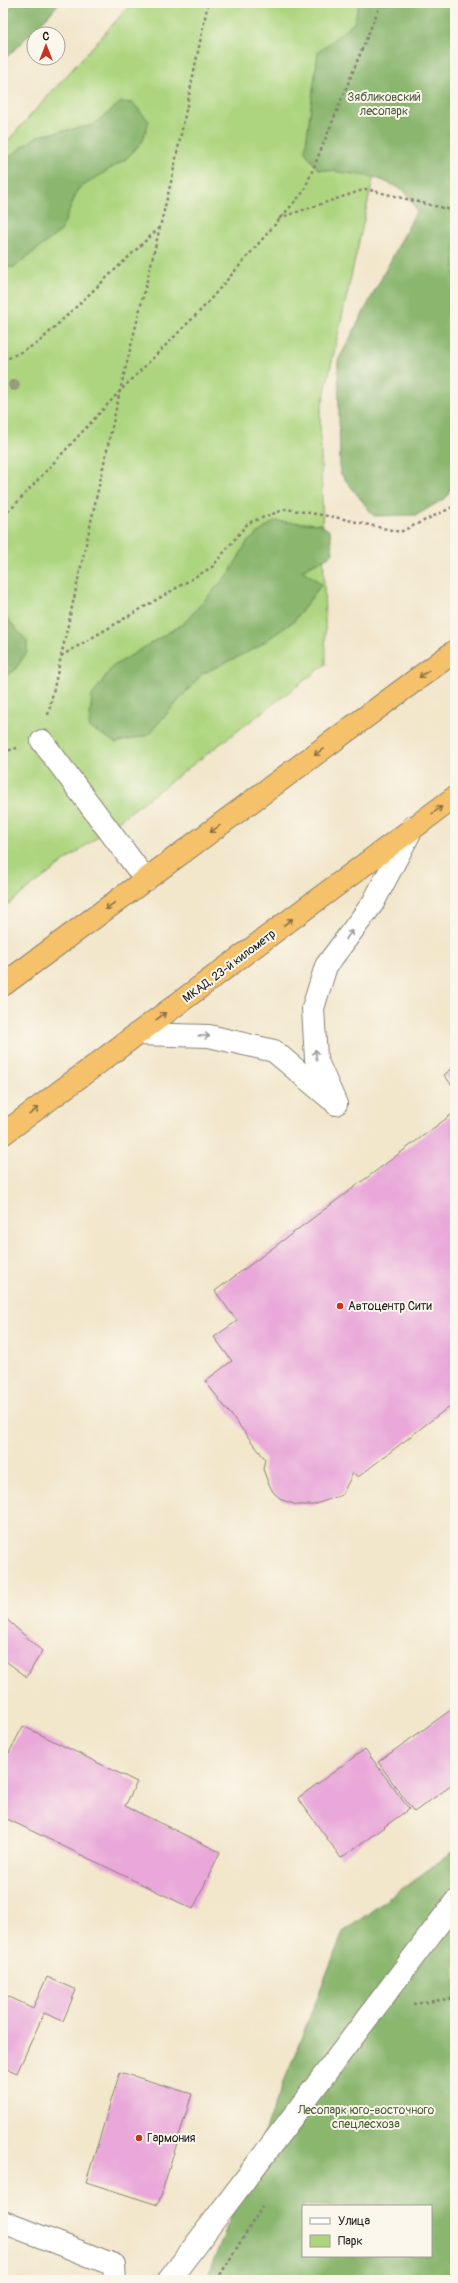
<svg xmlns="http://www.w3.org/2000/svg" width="458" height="2283" font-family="Pangolin,sans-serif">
<rect width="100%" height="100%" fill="#fbf7ec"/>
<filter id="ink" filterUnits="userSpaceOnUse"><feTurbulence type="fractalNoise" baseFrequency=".025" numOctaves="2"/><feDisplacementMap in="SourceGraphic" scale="8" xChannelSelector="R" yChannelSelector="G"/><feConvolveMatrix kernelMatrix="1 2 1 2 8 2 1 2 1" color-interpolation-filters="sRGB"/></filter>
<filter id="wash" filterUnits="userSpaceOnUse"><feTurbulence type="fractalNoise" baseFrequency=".012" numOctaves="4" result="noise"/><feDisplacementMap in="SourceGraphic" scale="16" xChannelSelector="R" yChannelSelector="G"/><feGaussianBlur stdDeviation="0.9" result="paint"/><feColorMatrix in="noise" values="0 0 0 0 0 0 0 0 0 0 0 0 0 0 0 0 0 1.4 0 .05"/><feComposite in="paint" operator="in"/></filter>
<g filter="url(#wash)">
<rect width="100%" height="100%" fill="#f2e6cb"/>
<path fill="#add57f" stroke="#64784e" d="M 132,3 L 413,3 L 320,414 L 326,664 L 3,908 L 3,146 Z"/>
<g fill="#8ab66e" stroke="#536945" fill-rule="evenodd">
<path d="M 14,3 L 59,3 L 48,16 L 3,61 L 3,17 Z"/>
<path d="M 359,3 L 455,3 L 455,480 L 447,497 L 417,515 L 374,516 L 340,473 L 338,361 L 417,210 L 404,190 L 374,177 L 318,169 L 305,152 L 318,52 L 354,23 Z"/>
<path d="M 121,102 L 133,103 L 149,121 L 142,142 L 126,159 L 78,189 L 61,231 L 14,267 L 3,268 L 3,161 L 38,136 L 93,125 Z"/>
<path d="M 274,521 L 320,524 L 330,531 L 333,554 L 302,570 L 322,584 L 294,621 L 256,648 L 202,674 L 148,735 L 116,743 L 89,727 L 92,696 L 112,667 L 184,623 L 230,572 L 247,542 Z"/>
<path d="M 3,614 L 27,641 L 27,652 L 14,671 L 3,677 Z"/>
<path d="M 455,1850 L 455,2280 L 206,2280 L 343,1932 ZM 303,2206 L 431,2206 L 431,2256 L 303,2256 Z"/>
</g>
<g id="blocks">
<g fill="#e9a8d9">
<path d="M 455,1066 L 455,1089 L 444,1075 Z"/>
<path d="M 455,1112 L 455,1402 L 358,1477 L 353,1473 L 342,1495 L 313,1505 L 297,1505 L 282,1500 L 273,1492 L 267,1480 L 263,1469 L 265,1459 L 205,1381 L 232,1361 L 214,1337 L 237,1321 L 215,1291 Z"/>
<path d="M 3,1616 L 42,1651 L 27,1677 L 3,1659 Z"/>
<path d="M 455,1707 L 455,1783 L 414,1812 L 378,1762 Z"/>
<path d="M 23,1726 L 137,1782 L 125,1806 L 220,1852 L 193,1909 L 3,1817 L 3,1750 L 9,1753 Z"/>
<path d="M 365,1749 L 409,1809 L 341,1858 L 298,1798 Z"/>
<path d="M 47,1977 L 76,1990 L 63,2021 L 44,2013 L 17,2073 L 3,2067 L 3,1994 L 33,2008 Z"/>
<path d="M 120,2072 L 192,2094 L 158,2205 L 86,2182 Z"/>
</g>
</g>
</g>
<g filter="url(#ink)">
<use href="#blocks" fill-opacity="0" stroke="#878174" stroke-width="1"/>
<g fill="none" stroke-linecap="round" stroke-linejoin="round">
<defs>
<g id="minor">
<path d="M 42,741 L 146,880"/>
<path d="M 137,1034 L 209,1036 L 274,1051 L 331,1099"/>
<path d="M 336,1104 L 316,1059 L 313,1008 L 326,966 L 373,903 L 413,827"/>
<path d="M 3,2222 L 114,2265 L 115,2280"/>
<path d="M 169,2280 L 455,1902"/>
</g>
<g id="highway">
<path d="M 3,985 L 455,651"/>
<path d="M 3,1134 L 455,797"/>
</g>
</defs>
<use href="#minor" stroke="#878174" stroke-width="24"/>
<use href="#highway" stroke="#878174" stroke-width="24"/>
<g stroke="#878174" stroke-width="2.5" stroke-dasharray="3 3" stroke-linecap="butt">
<path d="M 279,218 L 366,189 L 455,211"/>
<path d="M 3,361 L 38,343 L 160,227"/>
<path d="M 3,515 L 11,509 L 120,391 L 202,309 L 304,191 L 381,3"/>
<path d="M 61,656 L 212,567 L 248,523 L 286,509 L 339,518 L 400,532 L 455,506"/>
<path d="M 48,715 L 120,391 L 172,178 L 208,3"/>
<path d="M 3,752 L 17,748"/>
<path d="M 413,2004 L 455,1998"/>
<path d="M 217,2280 L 262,2207"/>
</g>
<use href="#minor" stroke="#fff" stroke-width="22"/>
<use href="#highway" stroke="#f5c16b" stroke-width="22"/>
</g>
<circle fill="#989b7e" cx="14" cy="385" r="6"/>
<defs><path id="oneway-shaft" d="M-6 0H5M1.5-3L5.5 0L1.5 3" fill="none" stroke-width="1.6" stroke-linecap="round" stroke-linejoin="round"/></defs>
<g stroke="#886e44">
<use href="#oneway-shaft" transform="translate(424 674) rotate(144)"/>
<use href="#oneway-shaft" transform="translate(319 752) rotate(144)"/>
<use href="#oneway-shaft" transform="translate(437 810) rotate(-36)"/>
<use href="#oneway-shaft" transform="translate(215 829) rotate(144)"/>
<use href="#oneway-shaft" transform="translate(110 906) rotate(144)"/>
<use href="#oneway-shaft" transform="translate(288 922) rotate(-37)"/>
<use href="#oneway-shaft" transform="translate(161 1016) rotate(-37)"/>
<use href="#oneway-shaft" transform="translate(34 1111) rotate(-37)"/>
</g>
<g stroke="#999">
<use href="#oneway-shaft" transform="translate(349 935) rotate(-53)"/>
<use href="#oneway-shaft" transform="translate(204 1036) rotate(3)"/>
<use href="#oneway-shaft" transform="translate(316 1055) rotate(-98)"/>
</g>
</g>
<g fill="#c8321e" stroke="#fbf7ec" stroke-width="1.5">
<circle cx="340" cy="1306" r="4"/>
<circle cx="139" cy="2138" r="4"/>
</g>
<g text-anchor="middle" stroke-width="4" stroke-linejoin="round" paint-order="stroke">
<g font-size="12" fill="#4f5d3f" stroke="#fbf7ec">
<text x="384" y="101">Зябликовский<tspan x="384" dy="14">лесопарк</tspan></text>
<text x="366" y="2114">Лесопарк юго-восточного<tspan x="366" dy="14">спецлесхоза</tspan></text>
</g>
<g font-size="12" fill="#1c1c1c" stroke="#fbf7ec">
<text transform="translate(229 966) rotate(-37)" y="4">МКАД, 23-й километр</text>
</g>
<g font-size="12" fill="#1c1c1c" stroke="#fbf7ec" text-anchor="start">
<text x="348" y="1310">Автоцентр Сити</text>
<text x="147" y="2142">Гармония</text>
</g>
</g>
<rect width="458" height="2283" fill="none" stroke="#fbf7ec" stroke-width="16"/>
<rect x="302" y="2205" width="130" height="52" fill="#fbf7ec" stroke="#a29f99"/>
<rect x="310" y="2218" width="20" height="6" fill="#ffffff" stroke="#a29f99"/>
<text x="338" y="2225" font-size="12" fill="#1c1c1c">Улица</text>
<rect x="310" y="2235" width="20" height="12" fill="#add57f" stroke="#a29f99"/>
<text x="338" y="2245" font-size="12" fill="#1c1c1c">Парк</text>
<g transform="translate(46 46)"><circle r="19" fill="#fbf7ec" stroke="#a29f99"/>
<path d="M0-3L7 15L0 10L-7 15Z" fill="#c8321e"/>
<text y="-6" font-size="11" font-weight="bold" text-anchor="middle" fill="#1c1c1c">С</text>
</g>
</svg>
